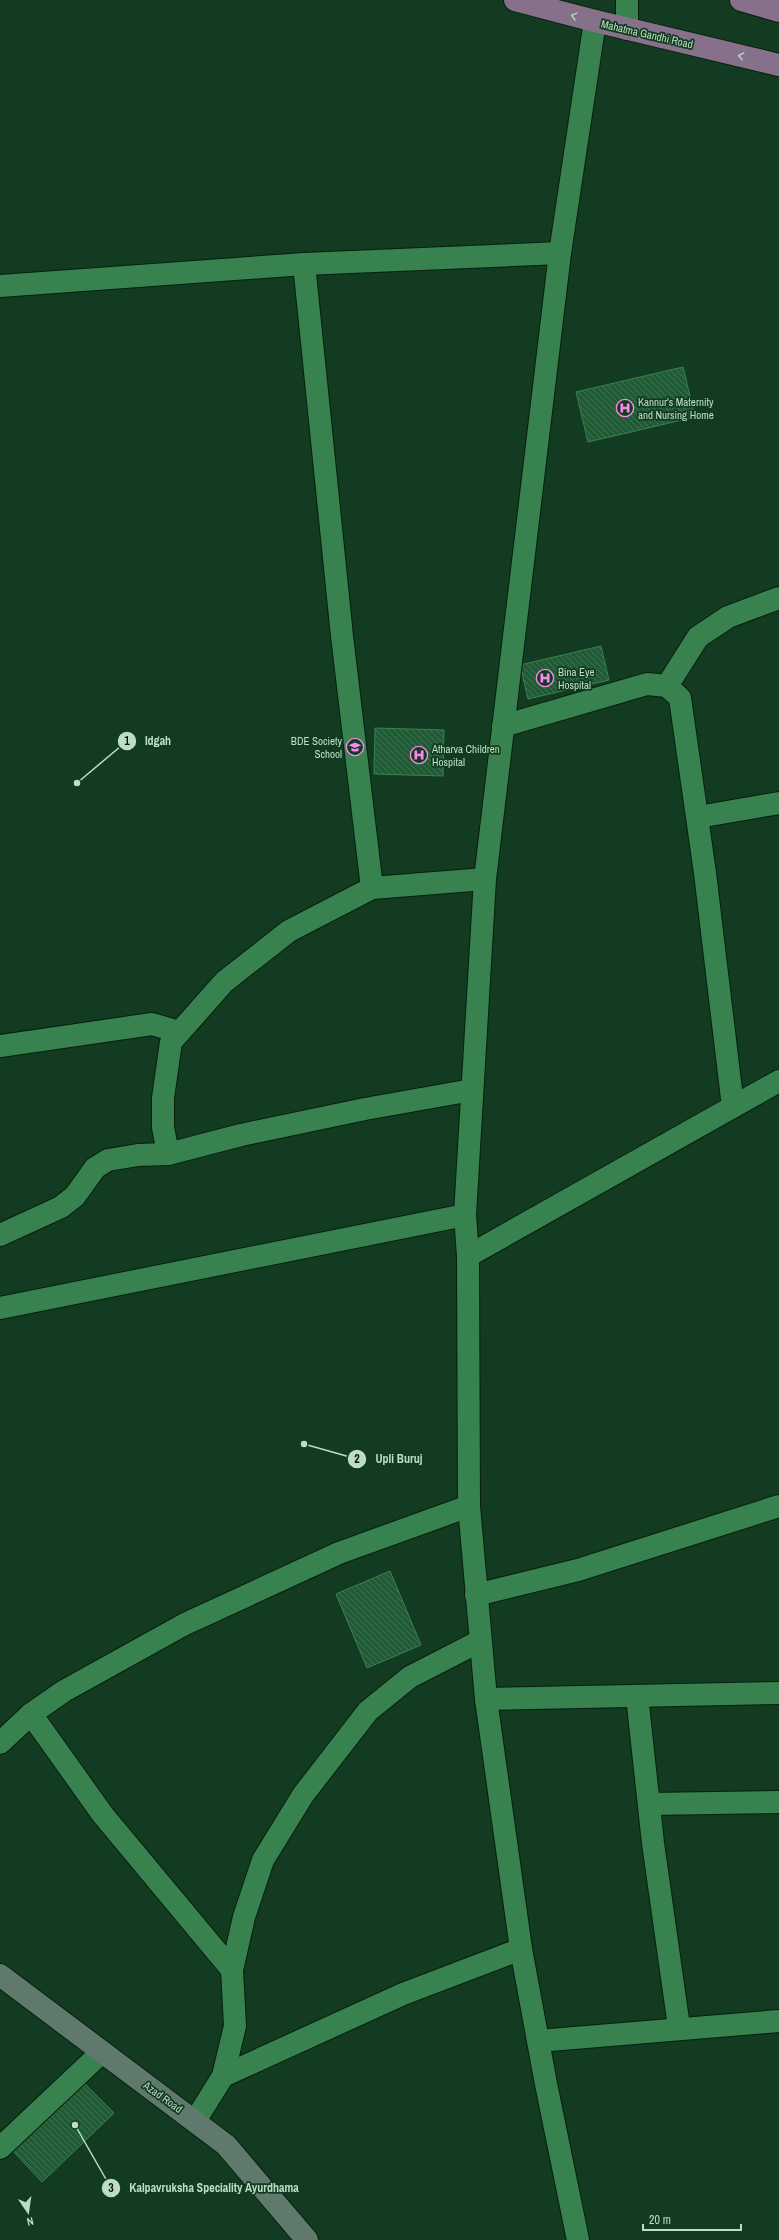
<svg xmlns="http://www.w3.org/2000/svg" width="779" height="2240" font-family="'Archivo Narrow',sans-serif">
<defs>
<pattern id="building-back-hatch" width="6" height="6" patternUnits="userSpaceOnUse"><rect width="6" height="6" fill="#1f5b34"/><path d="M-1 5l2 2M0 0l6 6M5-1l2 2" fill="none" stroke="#3e7250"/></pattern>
</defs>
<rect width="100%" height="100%" fill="#133b21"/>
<g fill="url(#building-back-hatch)" stroke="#398351">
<path d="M 683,367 L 695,417 L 588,442 L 576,392 Z"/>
<path d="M 601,646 L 609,680 L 528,699 L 520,665 Z"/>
<path d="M 375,728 L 444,730 L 443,776 L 374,774 Z"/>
<path d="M 390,1571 L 421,1645 L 367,1668 L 336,1594 Z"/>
<path d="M 84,2083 L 114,2113 L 42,2182 L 13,2151 Z"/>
</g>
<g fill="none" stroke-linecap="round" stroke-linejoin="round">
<defs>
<g id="street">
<path d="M 627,0 L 627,29"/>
<path d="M 304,264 L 342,636 L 372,888"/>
<path d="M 0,286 L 304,264 L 560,253"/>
<path d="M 667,686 L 698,637 L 728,617 L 779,598"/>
<path d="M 503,726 L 647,684 L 667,686 L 680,698 L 705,873 L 733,1107"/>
<path d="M 698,817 L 779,803"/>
<path d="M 0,1046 L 152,1024 L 179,1032"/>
<path d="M 168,1154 L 163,1127 L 163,1098 L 171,1042 L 224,982 L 289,931 L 372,888 L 485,879"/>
<path d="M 0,1235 L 61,1207 L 75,1196 L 95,1168 L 108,1160 L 138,1155 L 168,1154 L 241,1135 L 365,1109 L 472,1090"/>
<path d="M 468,1256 L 779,1081"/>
<path d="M 0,1308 L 465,1215"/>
<path d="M 476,1595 L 578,1570 L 779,1506"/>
<path d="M 637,1696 L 653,1843 L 679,2027"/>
<path d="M 486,1699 L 779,1693"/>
<path d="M 31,1714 L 103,1815 L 232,1970"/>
<path d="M 0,1743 L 31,1714 L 64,1691 L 185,1624 L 339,1553 L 469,1506"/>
<path d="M 649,1804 L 779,1802"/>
<path d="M 538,2041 L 779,2021"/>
<path d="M 223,2076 L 403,1994 L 521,1949"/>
<path d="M 195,2121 L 223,2076 L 235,2026 L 232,1970 L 244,1917 L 263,1860 L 303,1795 L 368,1711 L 410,1677 L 480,1641"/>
<path d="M 0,2148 L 102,2052"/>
<path d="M 578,2240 L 546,2084 L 521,1949 L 486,1699 L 469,1506 L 468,1256 L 465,1215 L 485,879 L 560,253 L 595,21"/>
</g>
<path id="secondary" d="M 0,1975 L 226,2145 L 307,2240"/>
<g id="primary">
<path d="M 515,0 L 595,21 L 779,65"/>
<path d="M 741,0 L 779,11"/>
</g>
</defs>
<use href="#street" stroke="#081f0f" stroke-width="24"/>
<use href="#secondary" stroke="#081f0f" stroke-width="24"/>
<use href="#primary" stroke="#081f0f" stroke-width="24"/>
<use href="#street" stroke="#37824f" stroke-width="22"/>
<use href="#secondary" stroke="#5f796c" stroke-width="22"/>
<use href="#primary" stroke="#87708a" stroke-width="22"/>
</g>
<defs><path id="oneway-chevron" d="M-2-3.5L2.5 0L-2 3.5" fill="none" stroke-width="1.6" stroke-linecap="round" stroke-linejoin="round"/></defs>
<g stroke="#b3ceba">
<use href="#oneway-chevron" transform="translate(574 16) rotate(-165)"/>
<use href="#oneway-chevron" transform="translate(741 56) rotate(-167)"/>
</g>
<defs>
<symbol id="hospital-ring" viewBox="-11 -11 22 22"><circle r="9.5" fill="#133b21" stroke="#f888ea" stroke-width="1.5"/><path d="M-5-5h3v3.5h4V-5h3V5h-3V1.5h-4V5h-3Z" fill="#f888ea"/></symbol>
<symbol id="school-ring" viewBox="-11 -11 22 22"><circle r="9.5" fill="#133b21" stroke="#f888ea" stroke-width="1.5"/><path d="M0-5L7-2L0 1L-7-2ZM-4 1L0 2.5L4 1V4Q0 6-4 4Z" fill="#f888ea"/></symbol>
</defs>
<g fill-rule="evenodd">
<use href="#hospital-ring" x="615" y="398" width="20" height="20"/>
<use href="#hospital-ring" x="535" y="668" width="20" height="20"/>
<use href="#school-ring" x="345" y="737" width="20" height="20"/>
<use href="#hospital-ring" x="409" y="745" width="20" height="20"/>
</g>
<g text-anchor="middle" stroke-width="3.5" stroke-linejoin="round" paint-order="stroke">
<g font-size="11" fill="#bbdfc3" stroke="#133b21">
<text transform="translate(647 34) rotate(13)" y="4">Mahatma Gandhi Road</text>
<text transform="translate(163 2097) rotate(36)" y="4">Azad Road</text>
</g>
<g font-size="11" fill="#bbdfc3" stroke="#133b21" text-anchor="start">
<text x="638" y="406">Kannur's Maternity<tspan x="638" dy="13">and Nursing Home</tspan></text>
<text x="558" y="676">Bina Eye<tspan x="558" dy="13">Hospital</tspan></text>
<text x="342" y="745" text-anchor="end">BDE Society<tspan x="342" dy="13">School</tspan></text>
<text x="432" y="753">Atharva Children<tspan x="432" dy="13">Hospital</tspan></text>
</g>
</g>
<path fill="none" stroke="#bbdfc3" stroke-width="1.5" d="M77 783L127 741M304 1444L357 1459M75 2125L111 2188"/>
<g fill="#bbdfc3" stroke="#133b21" stroke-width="1.5">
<circle cx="77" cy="783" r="4"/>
<circle cx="304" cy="1444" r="4"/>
<circle cx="75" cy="2125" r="4"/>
<circle cx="127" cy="741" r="10"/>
<circle cx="357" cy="1459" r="10"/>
<circle cx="111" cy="2188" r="10"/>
</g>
<g font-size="12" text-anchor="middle" font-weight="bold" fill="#111">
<text x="127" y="745">1</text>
<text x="357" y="1463">2</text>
<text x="111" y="2192">3</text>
</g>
<g font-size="12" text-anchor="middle" font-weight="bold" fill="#bbdfc3" stroke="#133b21" stroke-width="3.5" stroke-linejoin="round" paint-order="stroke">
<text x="158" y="745">Idgah</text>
<text x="399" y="1463">Upli Buruj</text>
<text x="214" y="2192">Kalpavruksha Speciality Ayurdhama</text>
</g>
<g transform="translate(28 2212) rotate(167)" stroke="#133b21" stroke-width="3" paint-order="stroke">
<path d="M0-3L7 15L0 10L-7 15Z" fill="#bbdfc3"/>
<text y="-6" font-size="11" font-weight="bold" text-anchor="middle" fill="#bbdfc3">N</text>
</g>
<path d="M643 2224v6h98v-6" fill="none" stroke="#bbdfc3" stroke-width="2"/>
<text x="649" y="2224" font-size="12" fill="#bbdfc3" stroke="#133b21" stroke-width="3" paint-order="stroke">20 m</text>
</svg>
